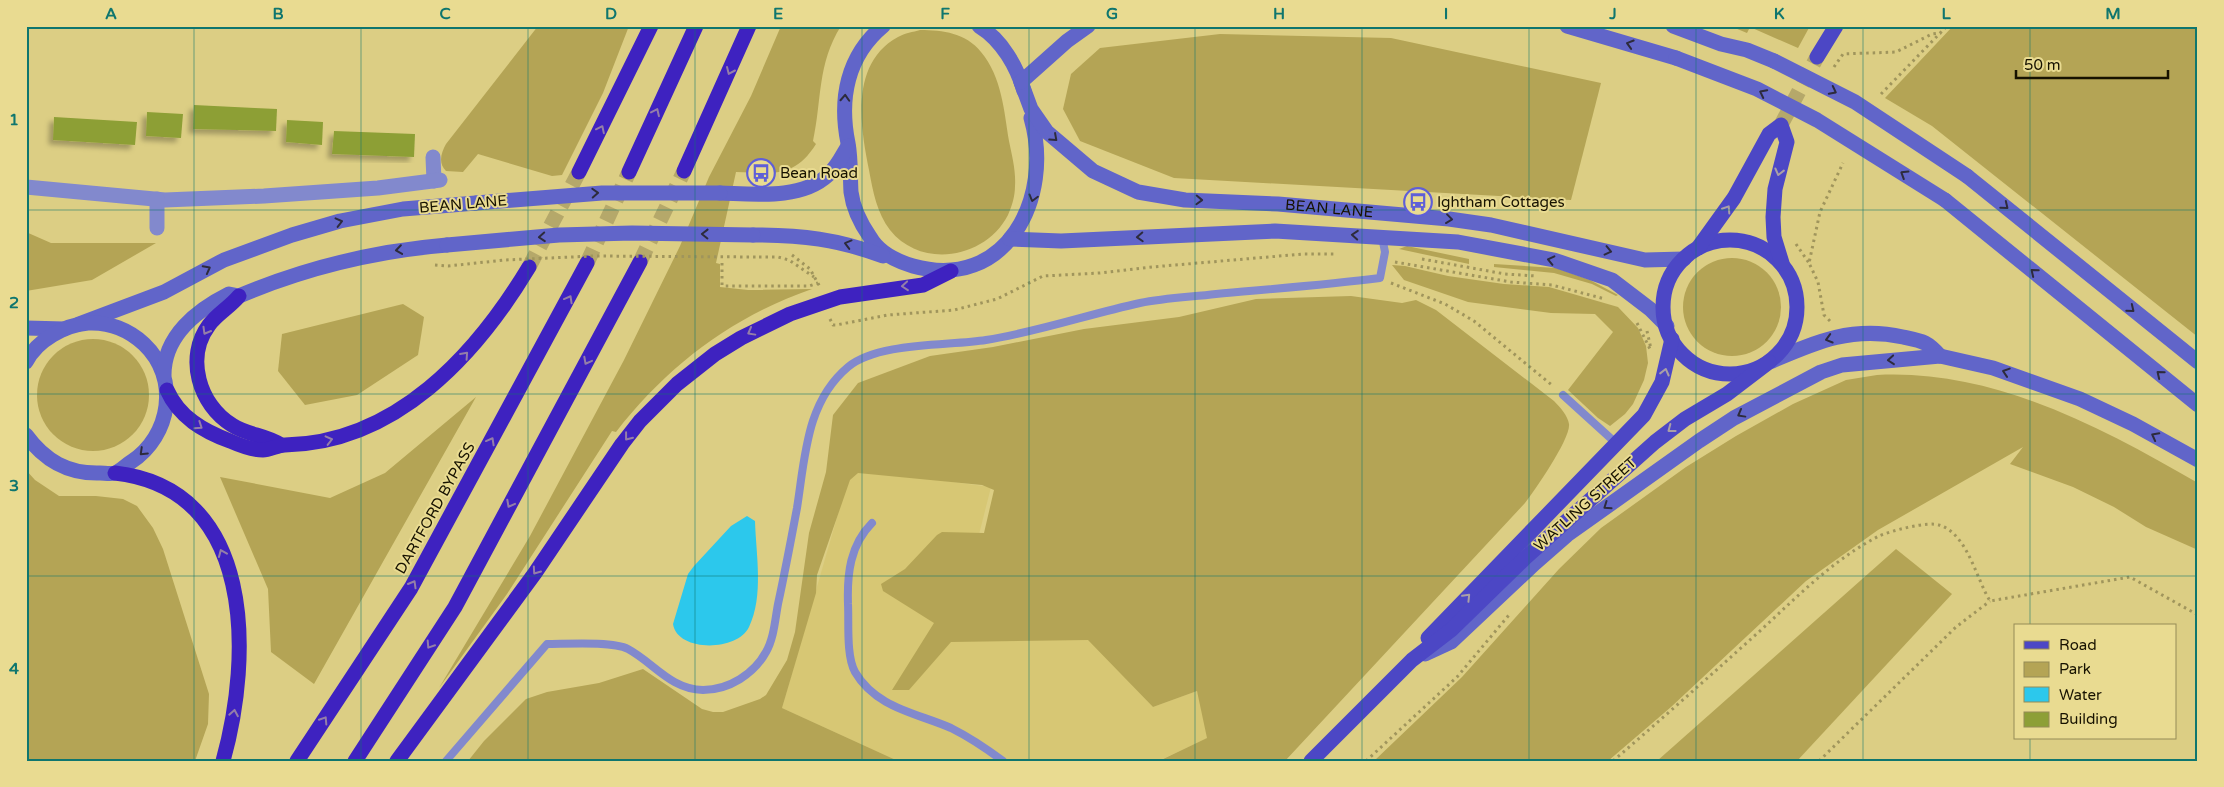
<svg xmlns="http://www.w3.org/2000/svg" width="2224" height="787" font-family="'Varela Round',sans-serif">
<defs>
<filter id="shadow"><feDropShadow dx="-4.5" dy="4.5" stdDeviation="2.5" flood-color="#0004"/></filter>
</defs>
<rect width="100%" height="100%" fill="#dcce84"/>
<path fill="#d7c774" d="M 851,469 L 991,487 L 967,582 L 1089,640 L 1153,707 L 1197,691 L 1214,735 L 1158,761 L 898,761 L 782,708 Z"/>
<g fill="#b4a455">
<path d="M 538,26 L 629,26 L 603,93 L 562,175 L 552,176 L 478,154 L 463,172 L 446,171 C 438,163 441,153 446,144 Z"/>
<path d="M 781,26 L 841,26 C 817,64 822,100 813,141 L 816,144 C 794,179 772,173 736,172 L 716,263 L 720,264 L 720,287 L 748,290 L 812,289 C 733,316 667,366 616,432 L 612,431 L 507,594 L 439,688 L 530,536 L 624,360 L 680,246 L 709,177 L 751,96 Z"/>
<path d="M 1730,26 L 1810,26 L 1798,48 L 1750,27 L 1747,33 Z"/>
<path d="M 1953,26 L 2198,26 L 2198,337 L 1932,126 L 1885,98 Z"/>
<path d="M 920,30 C 943,30 966,33 981,52 C 1002,77 1004,111 1009,141 C 1012,156 1016,171 1015,186 C 1015,196 1012,206 1008,215 C 986,258 922,270 890,230 C 877,213 873,192 869,170 C 860,126 850,63 898,37 C 905,33 913,32 920,30 Z"/>
<path d="M 1220,34 L 1391,38 L 1601,83 L 1571,200 L 1174,178 L 1080,141 L 1063,109 L 1071,74 L 1100,48 Z"/>
<path d="M 26,232 L 51,243 L 156,243 L 92,280 L 26,291 Z"/>
<path d="M 1407,246 L 1469,259 L 1469,264 L 1399,249 Z"/>
<circle cx="1732" cy="307" r="49"/>
<path d="M 1494,264 L 1556,268 L 1590,280 L 1618,295 L 1616,296 L 1592,284 L 1554,273 L 1494,267 Z"/>
<path d="M 1392,265 L 1405,266 L 1448,276 L 1504,284 L 1549,287 L 1618,307 L 1638,328 L 1646,346 L 1648,363 L 1644,380 L 1633,404 L 1625,414 L 1610,426 L 1598,418 L 1568,390 L 1613,332 L 1595,314 L 1551,313 L 1468,302 L 1404,280 Z"/>
<path d="M 1351,296 L 1402,303 L 1416,300 L 1436,310 L 1554,401 C 1560,407 1568,416 1569,424 C 1571,438 1535,490 1525,503 L 1285,761 L 1159,761 L 1207,738 L 1197,691 L 1153,707 L 1088,640 L 951,642 L 909,690 L 892,690 L 934,623 L 883,591 L 881,584 L 905,569 L 937,535 L 942,532 L 984,533 L 994,490 L 982,485 L 858,473 L 850,480 L 817,575 L 816,593 L 782,708 L 898,761 L 468,761 L 484,741 L 526,699 L 547,692 L 599,683 L 643,669 L 702,709 L 713,712 L 723,712 L 760,699 L 766,695 L 787,660 L 795,632 L 809,533 L 826,472 L 833,415 L 858,383 L 930,356 L 993,347 L 1084,329 L 1179,317 L 1256,299 Z"/>
<path d="M 403,304 L 424,317 L 418,355 L 357,395 L 305,405 L 278,371 L 282,334 Z"/>
<circle cx="93" cy="395" r="56"/>
<path d="M 1877,375 C 1993,369 2101,427 2198,483 L 2198,550 L 2146,527 L 2114,507 L 2073,487 L 2010,464 L 2023,447 L 1878,530 L 1806,581 L 1671,707 L 1608,761 L 1374,761 L 1462,677 L 1559,569 L 1601,528 L 1686,467 L 1736,436 L 1793,404 L 1846,380 Z"/>
<path d="M 476,397 L 314,684 L 271,652 L 268,589 L 220,477 L 330,498 L 385,473 Z"/>
<path d="M 26,470 L 35,480 L 59,496 L 96,496 L 123,499 L 137,506 L 153,528 L 163,549 L 209,694 L 208,724 L 195,761 L 26,761 Z"/>
<path d="M 1896,549 L 1952,594 L 1797,761 L 1657,761 Z"/>
</g>
<path fill="#2cc8ec" d="M 747,516 L 755,521 C 756,555 764,596 749,627 C 737,652 677,652 673,624 L 688,574 L 694,566 L 731,526 Z"/>
<g fill="#8d9f36" filter="url(#shadow)">
<path d="M 194,105 L 277,109 L 276,131 L 193,129 Z"/>
<path d="M 147,112 L 183,114 L 181,138 L 146,136 Z"/>
<path d="M 54,117 L 137,122 L 135,145 L 53,140 Z"/>
<path d="M 287,120 L 323,122 L 322,145 L 286,142 Z"/>
<path d="M 334,131 L 415,134 L 414,157 L 332,154 Z"/>
</g>
<g fill="none" stroke-linecap="round" stroke-linejoin="round">
<path stroke="#b5a86a" stroke-width="15" stroke-dasharray="15 8" stroke-linecap="butt" d="M 1781,125 L 1817,57"/>
<g stroke="#b5a86a" stroke-width="15" stroke-dasharray="15 8" stroke-linecap="butt">
<path d="M 640,262 L 684,171"/>
<path d="M 587,263 L 629,172"/>
<path d="M 529,267 L 579,172"/>
</g>
<g stroke="#a0955c" stroke-width="3" stroke-dasharray="2.5 4" stroke-linecap="butt">
<path d="M 1834,67 L 1843,54 L 1896,52 L 1932,34 L 1941,33"/>
<path d="M 1881,94 L 1947,26"/>
<path d="M 1796,244 L 1809,263"/>
<path d="M 792,255 L 810,269 L 820,287"/>
<path d="M 759,257 L 778,257 L 789,260 L 814,277"/>
<path d="M 1422,259 L 1505,274 L 1536,276"/>
<path d="M 1395,262 L 1511,282 L 1552,285 L 1605,299"/>
<path d="M 722,263 L 722,285 L 724,286 L 809,286 L 818,283"/>
<path d="M 1391,283 L 1445,304 L 1474,321 L 1553,386"/>
<path d="M 830,319 L 833,325 L 836,325 L 888,315 L 954,310 L 997,299 L 1043,276 L 1100,273 L 1152,267 L 1303,254 L 1336,254"/>
<path d="M 1830,321 L 1824,315 L 1818,282 L 1809,263 L 1820,212 L 1843,163"/>
<path d="M 1637,323 L 1650,349"/>
<path d="M 1647,331 L 1651,349"/>
<path d="M 1366,761 L 1457,677 L 1509,615"/>
<path d="M 1613,761 C 1663,718 1712,674 1761,630 C 1798,596 1834,559 1879,536 C 1890,531 1928,521 1939,525 C 1967,533 1976,578 1990,601 L 2130,577 L 2198,615"/>
<path d="M 1819,761 L 1956,627 L 1990,601"/>
</g>
<g stroke="#8289cd" stroke-width="8">
<path d="M 1563,395 L 1617,444"/>
<path d="M 872,523 C 850,545 847,574 848,604 C 849,622 846,656 855,672 C 876,708 917,713 951,728 C 969,737 987,749 1003,761"/>
<path d="M 446,761 L 547,644 C 566,644 613,641 628,649 C 654,663 670,689 703,690 C 729,690 754,674 766,652 C 774,638 775,620 778,604 C 785,572 791,540 797,508 C 805,458 806,402 848,367 C 878,342 948,346 986,340 C 1038,332 1089,314 1140,303 C 1165,298 1191,297 1216,294 C 1271,289 1325,285 1380,278 L 1385,252 L 1382,237"/>
</g>
<g stroke="#8289cd" stroke-width="15">
<path d="M 433,157 L 434,181"/>
<path d="M 26,187 L 165,200 L 264,196 L 378,188 L 440,180"/>
<path d="M 157,228 L 157,199"/>
</g>
<g stroke="#6165c9" stroke-width="15">
<path d="M 883,26 C 847,56 839,99 848,143 C 851,159 850,176 851,192 C 853,208 861,224 870,237 C 879,253 896,261 913,266 C 1006,292 1054,198 1031,118"/>
<path d="M 979,26 C 1002,40 1017,67 1024,91"/>
<path d="M 1567,26 L 1676,58"/>
<path d="M 1673,26 L 1721,44 L 1747,50 L 1774,61"/>
<path id="s1" d="M 1021,82 L 1031,109 L 1047,132 L 1093,171 L 1138,192 L 1185,200 L 1278,204 L 1449,219 L 1491,225 L 1645,260 L 1684,259"/>
<path d="M 1021,82 L 1067,41 L 1088,26"/>
<path d="M 1967,176 L 2198,362"/>
<path d="M 720,193 C 754,194 801,200 828,175 C 837,167 842,156 848,146"/>
<path d="M 1945,200 L 2198,405"/>
<path d="M 753,235 C 802,235 837,239 883,256"/>
<path d="M 1010,239 L 1061,241 L 1275,231 L 1458,242 L 1554,260 L 1612,280 L 1650,309 L 1667,326"/>
<path d="M 79,324 L 164,292 L 224,260 L 292,235 L 340,221 L 403,209 L 476,203"/>
<path d="M 26,328 L 64,329"/>
<path d="M 1772,361 C 1818,341 1853,326 1903,337 C 1922,341 1927,341 1940,356"/>
<path d="M 26,362 C 37,340 65,325 88,323 C 109,322 129,330 144,344 C 180,378 171,436 131,462 C 126,465 121,471 115,473 C 111,474 104,473 100,473 C 68,474 45,461 26,435"/>
<path d="M 164,375 C 164,336 197,310 229,294 L 239,296 C 305,268 376,251 447,245"/>
<path d="M 1425,654 L 1451,642 L 1535,563 L 1567,535 L 1699,441 L 1734,418 L 1821,372 L 1842,365 L 1940,356 L 1993,368 L 2080,399 L 2133,424 L 2198,460"/>
</g>
<g stroke="#4c47c5" stroke-width="15">
<path d="M 1817,57 L 1836,26"/>
<circle cx="1730" cy="307" r="67"/>
<path d="M 1698,248 L 1734,198 L 1769,134 L 1781,125 L 1787,142 L 1775,189 L 1773,217 L 1774,237 L 1782,263"/>
<path d="M 1428,638 L 1644,415 L 1662,382 L 1672,339"/>
<path d="M 1311,761 L 1412,660 L 1451,630 L 1524,559 L 1655,442 L 1685,419 L 1727,394 L 1769,362"/>
</g>
<g stroke="#3e22c0" stroke-width="15">
<path d="M 684,171 L 749,26"/>
<path d="M 579,172 L 651,26"/>
<path d="M 629,172 L 696,26"/>
<path d="M 239,296 C 230,307 217,314 209,325 C 185,357 199,405 232,425 C 247,435 266,435 281,445"/>
<path d="M 167,390 C 179,417 203,431 230,441 C 239,445 253,450 263,450 C 270,450 278,445 285,445 C 396,443 476,355 529,267"/>
<path d="M 115,473 C 256,489 252,657 223,761"/>
<path d="M 297,761 L 411,588 L 587,263"/>
<path d="M 355,761 L 455,607 L 640,262"/>
<path d="M 397,761 L 535,573 L 622,444 L 640,421 L 677,384 L 715,354 L 741,338 L 790,314 L 840,297 L 923,285 L 951,271"/>
</g>
<path stroke="#a0955c" stroke-width="3" stroke-dasharray="2.5 4" stroke-linecap="butt" d="M 435,265 L 448,266 L 505,260 L 593,256 L 759,257"/>
<g stroke="#6165c9" stroke-width="15">
<path d="M 1676,58 L 1757,89 L 1817,120 L 1945,200"/>
<path d="M 1774,61 L 1855,102 L 1967,176"/>
<path d="M 476,203 L 602,193 L 720,193"/>
<path d="M 447,245 L 559,235 L 632,233 L 753,235"/>
</g>
</g>
<defs><path id="oneway-chevron" d="M-2-3.5L2.5 0L-2 3.5" fill="none" stroke-width="1.6" stroke-linecap="round" stroke-linejoin="round" transform="scale(1.25)"/></defs>
<g stroke="#2d2b3c">
<use href="#oneway-chevron" transform="translate(1630 44) rotate(-163)"/>
<use href="#oneway-chevron" transform="translate(1833 91) rotate(27)"/>
<use href="#oneway-chevron" transform="translate(1763 93) rotate(-153)"/>
<use href="#oneway-chevron" transform="translate(845 98) rotate(-87)"/>
<use href="#oneway-chevron" transform="translate(1054 138) rotate(42)"/>
<use href="#oneway-chevron" transform="translate(1904 174) rotate(-148)"/>
<use href="#oneway-chevron" transform="translate(595 193) rotate(-3)"/>
<use href="#oneway-chevron" transform="translate(1033 198) rotate(105)"/>
<use href="#oneway-chevron" transform="translate(1199 200) rotate(2)"/>
<use href="#oneway-chevron" transform="translate(2005 206) rotate(39)"/>
<use href="#oneway-chevron" transform="translate(1449 219) rotate(7)"/>
<use href="#oneway-chevron" transform="translate(339 222) rotate(-14)"/>
<use href="#oneway-chevron" transform="translate(705 234) rotate(-179)"/>
<use href="#oneway-chevron" transform="translate(1355 235) rotate(-176)"/>
<use href="#oneway-chevron" transform="translate(542 237) rotate(176)"/>
<use href="#oneway-chevron" transform="translate(1140 237) rotate(177)"/>
<use href="#oneway-chevron" transform="translate(848 244) rotate(-165)"/>
<use href="#oneway-chevron" transform="translate(399 250) rotate(172)"/>
<use href="#oneway-chevron" transform="translate(1608 251) rotate(13)"/>
<use href="#oneway-chevron" transform="translate(1551 260) rotate(-167)"/>
<use href="#oneway-chevron" transform="translate(207 269) rotate(-28)"/>
<use href="#oneway-chevron" transform="translate(2034 272) rotate(-141)"/>
<use href="#oneway-chevron" transform="translate(2131 309) rotate(39)"/>
<use href="#oneway-chevron" transform="translate(1829 339) rotate(164)"/>
<use href="#oneway-chevron" transform="translate(1891 360) rotate(175)"/>
<use href="#oneway-chevron" transform="translate(2006 372) rotate(-162)"/>
<use href="#oneway-chevron" transform="translate(2160 374) rotate(-141)"/>
<use href="#oneway-chevron" transform="translate(1741 414) rotate(151)"/>
<use href="#oneway-chevron" transform="translate(2155 436) rotate(-152)"/>
<use href="#oneway-chevron" transform="translate(143 452) rotate(136)"/>
<use href="#oneway-chevron" transform="translate(1607 506) rotate(145)"/>
</g>
<g stroke="#947ea8">
<use href="#oneway-chevron" transform="translate(730 71) rotate(114)"/>
<use href="#oneway-chevron" transform="translate(656 112) rotate(-65)"/>
<use href="#oneway-chevron" transform="translate(601 129) rotate(-64)"/>
<use href="#oneway-chevron" transform="translate(905 286) rotate(175)"/>
<use href="#oneway-chevron" transform="translate(569 299) rotate(-61)"/>
<use href="#oneway-chevron" transform="translate(206 331) rotate(120)"/>
<use href="#oneway-chevron" transform="translate(751 332) rotate(151)"/>
<use href="#oneway-chevron" transform="translate(465 355) rotate(-48)"/>
<use href="#oneway-chevron" transform="translate(587 361) rotate(118)"/>
<use href="#oneway-chevron" transform="translate(199 426) rotate(34)"/>
<use href="#oneway-chevron" transform="translate(628 437) rotate(128)"/>
<use href="#oneway-chevron" transform="translate(329 440) rotate(-14)"/>
<use href="#oneway-chevron" transform="translate(491 441) rotate(-61)"/>
<use href="#oneway-chevron" transform="translate(510 504) rotate(118)"/>
<use href="#oneway-chevron" transform="translate(222 553) rotate(-113)"/>
<use href="#oneway-chevron" transform="translate(536 571) rotate(125)"/>
<use href="#oneway-chevron" transform="translate(413 584) rotate(-60)"/>
<use href="#oneway-chevron" transform="translate(430 645) rotate(123)"/>
<use href="#oneway-chevron" transform="translate(234 713) rotate(-80)"/>
<use href="#oneway-chevron" transform="translate(324 720) rotate(-57)"/>
</g>
<g stroke="#aaa0a6">
<use href="#oneway-chevron" transform="translate(1779 172) rotate(104)"/>
<use href="#oneway-chevron" transform="translate(1727 209) rotate(-57)"/>
<use href="#oneway-chevron" transform="translate(1665 372) rotate(-76)"/>
<use href="#oneway-chevron" transform="translate(1671 429) rotate(143)"/>
<use href="#oneway-chevron" transform="translate(1467 597) rotate(-46)"/>
</g>
<path fill="none" stroke="#0f766e" stroke-width="1" stroke-opacity="0.55" d="M 194,26 L 194,761M 361,26 L 361,761M 528,26 L 528,761M 695,26 L 695,761M 862,26 L 862,761M 1029,26 L 1029,761M 1195,26 L 1195,761M 1362,26 L 1362,761M 1529,26 L 1529,761M 1696,26 L 1696,761M 1863,26 L 1863,761M 2030,26 L 2030,626M 26,210 L 2198,210M 26,394 L 2198,394M 26,576 L 2198,576M 2030,738 L 2030,761"/>
<defs>
<symbol id="bus-ring" viewBox="-11 -11 22 22"><circle r="9.5" fill="#e9db91" stroke="#5f5fd8" stroke-width="1.5"/><path d="M-5-6H5V4H4V6H2V4H-2V6H-4V4H-5ZM-3.5-4V0h7V-4ZM-3.5 1.2v1.5H-2V1.2ZM2 1.2v1.5H3.5V1.2Z" fill="#5f5fd8"/></symbol>
</defs>
<g fill-rule="evenodd">
<use href="#bus-ring" x="745" y="157" width="32" height="32"/>
<use href="#bus-ring" x="1402" y="186" width="32" height="32"/>
</g>
<g text-anchor="middle" stroke-width="4" stroke-linejoin="round" paint-order="stroke">
<g font-size="15" fill="#171200" stroke="#e9db91" text-anchor="start">
<text x="780" y="178">Bean Road</text>
<text x="1437" y="207">Ightham Cottages</text>
</g>
<g font-size="15" fill="#171200" stroke="#e9db91">
<text transform="translate(463 204) rotate(-5)" y="5">BEAN LANE</text>
<text dy="5" stroke="none"><textPath href="#s1" startOffset="359">BEAN LANE</textPath></text>
<text transform="translate(1585 504) rotate(-42)" y="5">WATLING STREET</text>
<text transform="translate(435 508) rotate(-61)" y="5">DARTFORD BYPASS</text>
</g>
</g>
<rect width="2224" height="787" fill="none" stroke="#e9db91" stroke-width="55"/>
<rect x="2014" y="624" width="162" height="115" fill="#e9db91" stroke="#958b57"/>
<rect x="2024" y="641" width="25" height="8" fill="#4c47c5" stroke="#958b57"/>
<text x="2059" y="650" font-size="15" fill="#171200">Road</text>
<rect x="2024" y="662" width="25" height="15" fill="#b4a455" stroke="#958b57"/>
<text x="2059" y="674" font-size="15" fill="#171200">Park</text>
<rect x="2024" y="687" width="25" height="15" fill="#2cc8ec" stroke="#958b57"/>
<text x="2059" y="700" font-size="15" fill="#171200">Water</text>
<rect x="2024" y="712" width="25" height="15" fill="#8d9f36" stroke="#958b57"/>
<text x="2059" y="724" font-size="15" fill="#171200">Building</text>
<path d="M2016 70v8h152v-8" fill="none" stroke="#171200" stroke-width="2.5"/>
<text x="2024" y="70" font-size="15" fill="#171200" stroke="#e9db91" stroke-width="4" paint-order="stroke">50 m</text>
<rect x="28" y="28" width="2168" height="732" fill="none" stroke="#0f766e" stroke-width="2"/>
<g font-size="16" text-anchor="middle" font-weight="bold" fill="#0f766e">
<text x="111" y="19">A</text>
<text x="278" y="19">B</text>
<text x="445" y="19">C</text>
<text x="611" y="19">D</text>
<text x="778" y="19">E</text>
<text x="945" y="19">F</text>
<text x="1112" y="19">G</text>
<text x="1279" y="19">H</text>
<text x="1446" y="19">I</text>
<text x="1613" y="19">J</text>
<text x="1779" y="19">K</text>
<text x="1946" y="19">L</text>
<text x="2113" y="19">M</text>
<text x="14" y="125">1</text>
<text x="14" y="308">2</text>
<text x="14" y="491">3</text>
<text x="14" y="674">4</text>
</g>
</svg>
